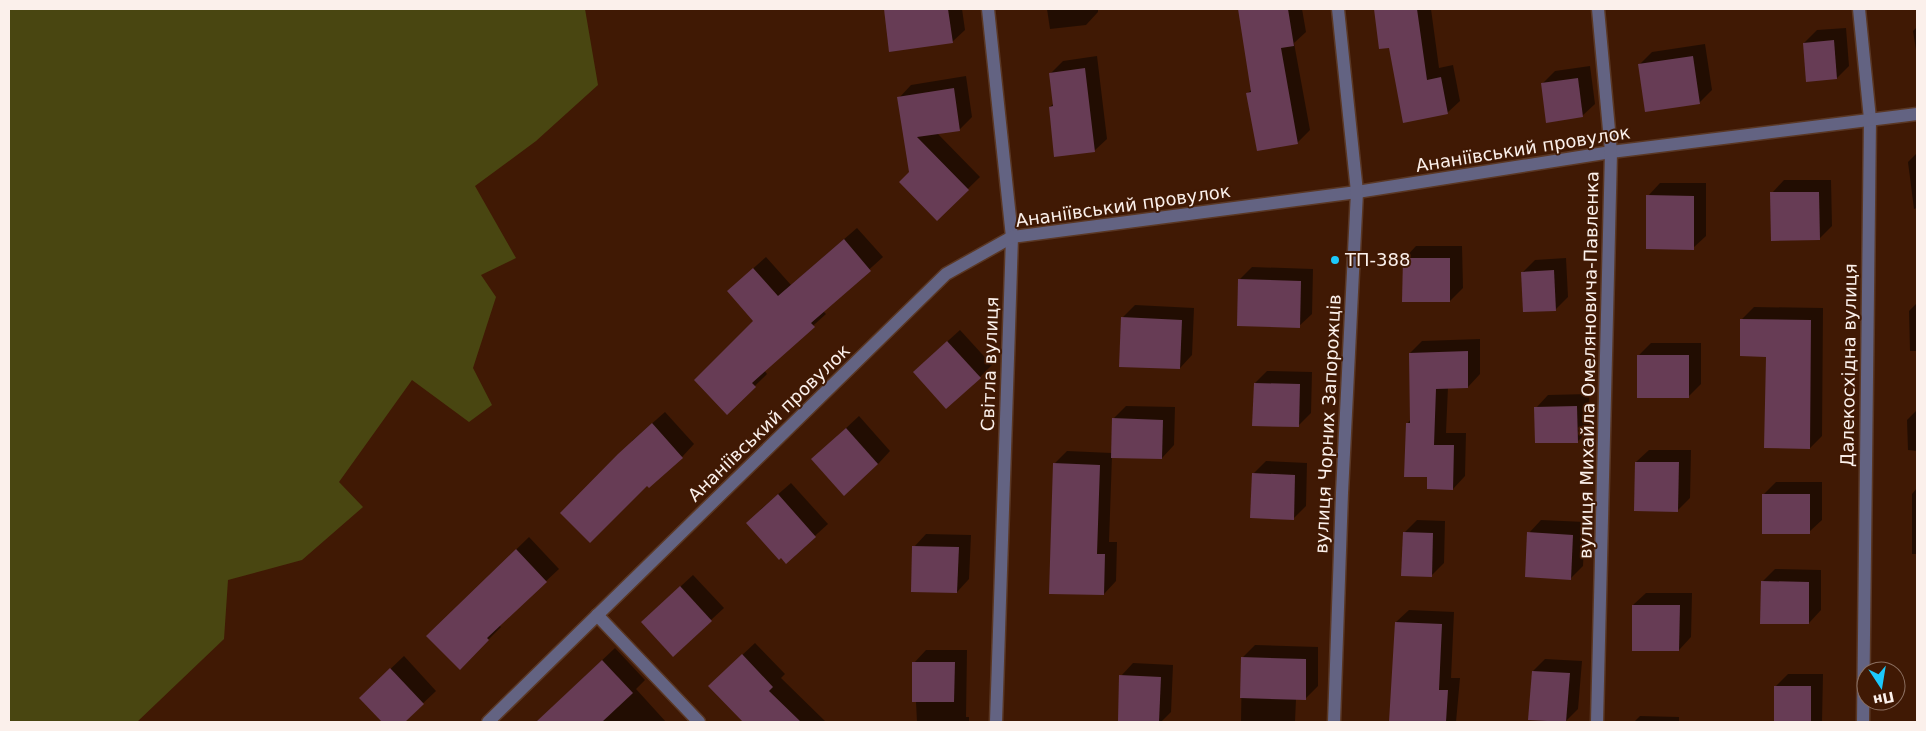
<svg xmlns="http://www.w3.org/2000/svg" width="1926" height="731" font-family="'DejaVu Sans',sans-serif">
<rect width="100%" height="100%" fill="#401904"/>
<path fill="#494611" d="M 9,9 L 585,9 L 598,85 L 536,141 L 475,186 L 516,258 L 481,275 L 496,297 L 473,368 L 492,405 L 469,422 L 412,380 L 339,482 L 363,507 L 302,560 L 228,580 L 224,639 L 137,722 L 9,722 Z"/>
<g fill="#0007">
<path d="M 885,9 L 962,9 L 965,30 L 952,42 L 890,50 Z"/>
<path d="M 1047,9 L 1098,9 L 1098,12 L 1086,25 L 1050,29 Z"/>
<path d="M 1239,9 L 1302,9 L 1306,32 L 1294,43 L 1310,130 L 1297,143 L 1248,93 L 1252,89 Z"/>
<path d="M 1375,9 L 1431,9 L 1439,68 L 1453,65 L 1460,101 L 1447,113 L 1390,46 L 1381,47 Z"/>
<path d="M 1917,27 L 1917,56 L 1913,31 Z"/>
<path d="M 1846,28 L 1849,66 L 1837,78 L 1804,43 L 1817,30 Z"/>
<path d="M 1705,44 L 1712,90 L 1699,103 L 1640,64 L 1652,52 Z"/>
<path d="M 1097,56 L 1107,139 L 1094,151 L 1050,107 L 1054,103 L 1050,74 L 1063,61 Z"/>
<path d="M 1590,66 L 1595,104 L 1582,116 L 1542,84 L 1555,71 Z"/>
<path d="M 966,76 L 972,117 L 960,129 L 937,133 L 980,177 L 937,219 L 910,172 L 899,98 L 911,85 Z"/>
<path d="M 1917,153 L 1917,208 L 1914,209 L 1908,162 Z"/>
<path d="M 1784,180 L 1831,180 L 1832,226 L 1819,239 L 1772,193 Z"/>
<path d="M 1660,183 L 1706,183 L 1706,236 L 1693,248 L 1648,196 Z"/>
<path d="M 857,228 L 883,257 L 823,311 L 826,314 L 764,370 L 767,374 L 727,413 L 755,321 L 728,291 L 766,257 L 791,285 Z"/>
<path d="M 1416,246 L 1462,246 L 1463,288 L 1450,301 L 1404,259 Z"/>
<path d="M 1566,258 L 1568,297 L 1555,310 L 1523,272 L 1535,260 Z"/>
<path d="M 1252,267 L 1313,269 L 1312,314 L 1299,326 L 1239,280 Z"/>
<path d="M 1917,303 L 1917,351 L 1910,351 L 1909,311 Z"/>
<path d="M 1135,305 L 1194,308 L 1192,355 L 1180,368 L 1122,318 Z"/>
<path d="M 1754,307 L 1823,308 L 1822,436 L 1810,448 L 1767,355 L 1742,319 Z"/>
<path d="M 960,330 L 992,365 L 980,377 L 927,360 Z"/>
<path d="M 1480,339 L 1480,374 L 1468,387 L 1448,387 L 1446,433 L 1466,433 L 1465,476 L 1453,489 L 1429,476 L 1407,424 L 1411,419 L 1410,353 L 1422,341 Z"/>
<path d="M 1651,343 L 1701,343 L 1701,384 L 1689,396 L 1638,356 Z"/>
<path d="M 1267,371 L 1312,372 L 1311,413 L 1298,426 L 1255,383 Z"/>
<path d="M 1589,394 L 1590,429 L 1578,441 L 1536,408 L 1548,395 Z"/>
<path d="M 1126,406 L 1175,407 L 1174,445 L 1162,458 L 1112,456 L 1109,542 L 1117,542 L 1116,581 L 1104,594 L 1054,464 L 1067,451 L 1112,453 L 1114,418 Z"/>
<path d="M 1917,410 L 1917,451 L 1908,450 L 1907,420 Z"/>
<path d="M 665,412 L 694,444 L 682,457 L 632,441 Z"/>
<path d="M 859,416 L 890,451 L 878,464 L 813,459 Z"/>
<path d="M 1649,450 L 1691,450 L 1690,498 L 1677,511 L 1636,462 Z"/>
<path d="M 1266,461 L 1307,463 L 1306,506 L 1294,518 L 1253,474 Z"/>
<path d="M 1776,482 L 1822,482 L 1822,520 L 1809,532 L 1763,495 Z"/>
<path d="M 791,483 L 828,524 L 786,562 L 760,510 Z"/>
<path d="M 1917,488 L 1917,554 L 1912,554 L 1912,494 Z"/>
<path d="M 1417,520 L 1445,521 L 1444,563 L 1431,576 L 1404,533 Z"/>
<path d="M 1541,520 L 1585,522 L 1583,566 L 1571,578 L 1529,533 Z"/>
<path d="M 926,534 L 971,535 L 969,579 L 957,592 L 914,547 Z"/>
<path d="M 529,537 L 559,569 L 499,625 L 501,627 L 460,668 L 428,636 Z"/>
<path d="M 1775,569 L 1821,570 L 1821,610 L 1809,623 L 1762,582 Z"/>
<path d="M 693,575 L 724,608 L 673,655 L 655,610 Z"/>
<path d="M 1646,593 L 1692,593 L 1691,637 L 1679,650 L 1633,605 Z"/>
<path d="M 1409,610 L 1454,612 L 1451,678 L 1460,678 L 1456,722 L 1390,722 L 1396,622 Z"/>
<path d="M 755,643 L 785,674 L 781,678 L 826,722 L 748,722 L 741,716 L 722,674 Z"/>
<path d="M 1255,645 L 1318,647 L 1318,686 L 1305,699 L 1296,699 L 1295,722 L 1241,722 L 1242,658 Z"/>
<path d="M 615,648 L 645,680 L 636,689 L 666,722 L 537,722 Z"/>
<path d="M 926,650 L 967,650 L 966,717 L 969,717 L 969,722 L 917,722 L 914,663 Z"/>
<path d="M 404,656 L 436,691 L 403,722 L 384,722 L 360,698 Z"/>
<path d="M 1545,659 L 1582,661 L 1578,709 L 1565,722 L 1533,671 Z"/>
<path d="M 1133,663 L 1173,665 L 1171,712 L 1161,722 L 1119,722 L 1121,676 Z"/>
<path d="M 1788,674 L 1823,674 L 1822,722 L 1775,722 L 1776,686 Z"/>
<path d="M 1640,716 L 1679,717 L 1679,722 L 1634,722 Z"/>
</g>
<g fill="#673c55">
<path d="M 884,9 L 948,9 L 953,43 L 889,52 Z"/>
<path d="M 1238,9 L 1288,9 L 1294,46 L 1281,48 L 1298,144 L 1257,151 L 1246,93 L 1251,92 Z"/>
<path d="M 1374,9 L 1417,9 L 1427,80 L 1441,77 L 1448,114 L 1403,123 L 1389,48 L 1379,49 Z"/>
<path d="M 1834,40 L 1837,79 L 1806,82 L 1803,43 Z"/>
<path d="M 1693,56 L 1700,104 L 1645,112 L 1638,64 Z"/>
<path d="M 1085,68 L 1095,152 L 1054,157 L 1049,107 L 1053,106 L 1049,73 Z"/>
<path d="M 1578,78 L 1583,117 L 1546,123 L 1541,83 Z"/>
<path d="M 954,88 L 960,131 L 917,137 L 969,190 L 937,221 L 899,182 L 909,172 L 897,97 Z"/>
<path d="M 1770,192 L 1819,192 L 1820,240 L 1771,241 Z"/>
<path d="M 1646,195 L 1694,196 L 1694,250 L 1646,249 Z"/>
<path d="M 844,239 L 871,271 L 811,323 L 815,327 L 752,383 L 756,387 L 727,415 L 694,380 L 753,321 L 727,291 L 753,268 L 778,296 Z"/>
<path d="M 1403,258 L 1450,258 L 1450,302 L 1402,302 Z"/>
<path d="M 1554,270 L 1556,311 L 1523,312 L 1521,272 Z"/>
<path d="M 1238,279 L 1301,281 L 1300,328 L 1237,326 Z"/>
<path d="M 1121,317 L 1182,320 L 1180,369 L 1119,367 Z"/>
<path d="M 1740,319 L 1811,320 L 1810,449 L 1764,448 L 1766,357 L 1740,356 Z"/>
<path d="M 947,341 L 981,378 L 946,409 L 913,372 Z"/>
<path d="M 1468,351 L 1468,388 L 1436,389 L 1434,445 L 1454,445 L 1453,490 L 1427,489 L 1427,477 L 1404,477 L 1406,423 L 1410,423 L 1409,353 Z"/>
<rect x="1637" y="355" width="52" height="43"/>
<path d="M 1254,383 L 1300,384 L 1299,427 L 1252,426 Z"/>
<path d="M 1577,406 L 1578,443 L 1535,443 L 1534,407 Z"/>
<path d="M 1112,418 L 1163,420 L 1162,459 L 1111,458 Z"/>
<path d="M 652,423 L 683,458 L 649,488 L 647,486 L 590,543 L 560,513 L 618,454 Z"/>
<path d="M 846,428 L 878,464 L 844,496 L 811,459 Z"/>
<path d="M 1635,462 L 1679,462 L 1678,512 L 1634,511 Z"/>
<path d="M 1053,463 L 1100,465 L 1097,554 L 1105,554 L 1104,595 L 1049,594 Z"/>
<path d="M 1252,473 L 1295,475 L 1294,520 L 1250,518 Z"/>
<path d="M 778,494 L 816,537 L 786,564 L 781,558 L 779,560 L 746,523 Z"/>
<rect x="1762" y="494" width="48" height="40"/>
<path d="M 1403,532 L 1433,533 L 1432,577 L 1401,576 Z"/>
<path d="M 1527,532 L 1573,535 L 1571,580 L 1525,577 Z"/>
<path d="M 912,546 L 959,547 L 957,593 L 911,592 Z"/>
<path d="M 516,549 L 547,582 L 487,638 L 489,640 L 460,670 L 426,636 Z"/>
<path d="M 1761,581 L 1809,582 L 1809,624 L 1760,624 Z"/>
<path d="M 680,586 L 712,621 L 673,657 L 641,622 Z"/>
<path d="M 1632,605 L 1680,605 L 1679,651 L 1632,651 Z"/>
<path d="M 1395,622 L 1442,624 L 1439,690 L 1448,690 L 1446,722 L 1389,722 Z"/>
<path d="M 742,654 L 773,687 L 769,691 L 801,722 L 743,722 L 708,686 Z"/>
<path d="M 1241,657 L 1306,659 L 1306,700 L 1240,698 Z"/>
<path d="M 602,660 L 633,693 L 602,722 L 536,722 Z"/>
<path d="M 912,662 L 955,662 L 954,702 L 912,702 Z"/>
<path d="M 390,668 L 424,704 L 405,722 L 382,722 L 359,698 Z"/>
<path d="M 1532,671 L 1570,673 L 1566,722 L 1528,720 Z"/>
<path d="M 1119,675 L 1161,677 L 1159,722 L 1118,722 Z"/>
<rect x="1774" y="686" width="37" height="36"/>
</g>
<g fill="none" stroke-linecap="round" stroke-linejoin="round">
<defs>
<g id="minor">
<path d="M 988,9 L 1012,237 L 996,722"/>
<path d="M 1859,9 L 1870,119 L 1863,722"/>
<path d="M 597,615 L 699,722"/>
<path d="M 488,722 L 946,274 L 1012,237 L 1357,192 L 1611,152 L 1917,114"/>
<path d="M 1334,722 L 1342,493 L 1357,192 L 1338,9"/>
<path d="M 1597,722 L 1611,152 L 1598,9"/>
</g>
</defs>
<use href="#minor" stroke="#5a3724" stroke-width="15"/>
<use href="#minor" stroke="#636382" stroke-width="12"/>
</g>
<circle fill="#1cc9fc" stroke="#401904" stroke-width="2" cx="1335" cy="260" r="5"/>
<g text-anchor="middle" stroke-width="4" stroke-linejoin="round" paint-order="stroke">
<g font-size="18" fill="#fbf0eb" stroke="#401904">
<text transform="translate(1523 149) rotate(-9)" y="6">Ананіївський провулок</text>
<text transform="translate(1123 206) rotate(-8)" y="6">Ананіївський провулок</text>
<text transform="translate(990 364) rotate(-88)" y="6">Світла вулиця</text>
<text transform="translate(1589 365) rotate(-89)" y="6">вулиця Михайла Омеляновича-Павленка</text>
<text transform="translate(1849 365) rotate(-89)" y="6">Далекосхідна вулиця</text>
<text transform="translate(769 423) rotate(-44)" y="6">Ананіївський провулок</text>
<text transform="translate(1328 424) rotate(-87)" y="6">вулиця Чорних Запорожців</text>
</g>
<g font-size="18" fill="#fbf0eb" stroke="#401904" text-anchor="start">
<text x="1345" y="266">ТП-388</text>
</g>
</g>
<rect width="1926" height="731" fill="none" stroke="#fbf0eb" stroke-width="20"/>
<g transform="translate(1881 686) rotate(168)"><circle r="24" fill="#401904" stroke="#8b6f60"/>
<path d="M0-4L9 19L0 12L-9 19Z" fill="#1cc9fc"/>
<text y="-8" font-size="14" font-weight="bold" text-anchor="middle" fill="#fbf0eb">Пн</text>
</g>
</svg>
